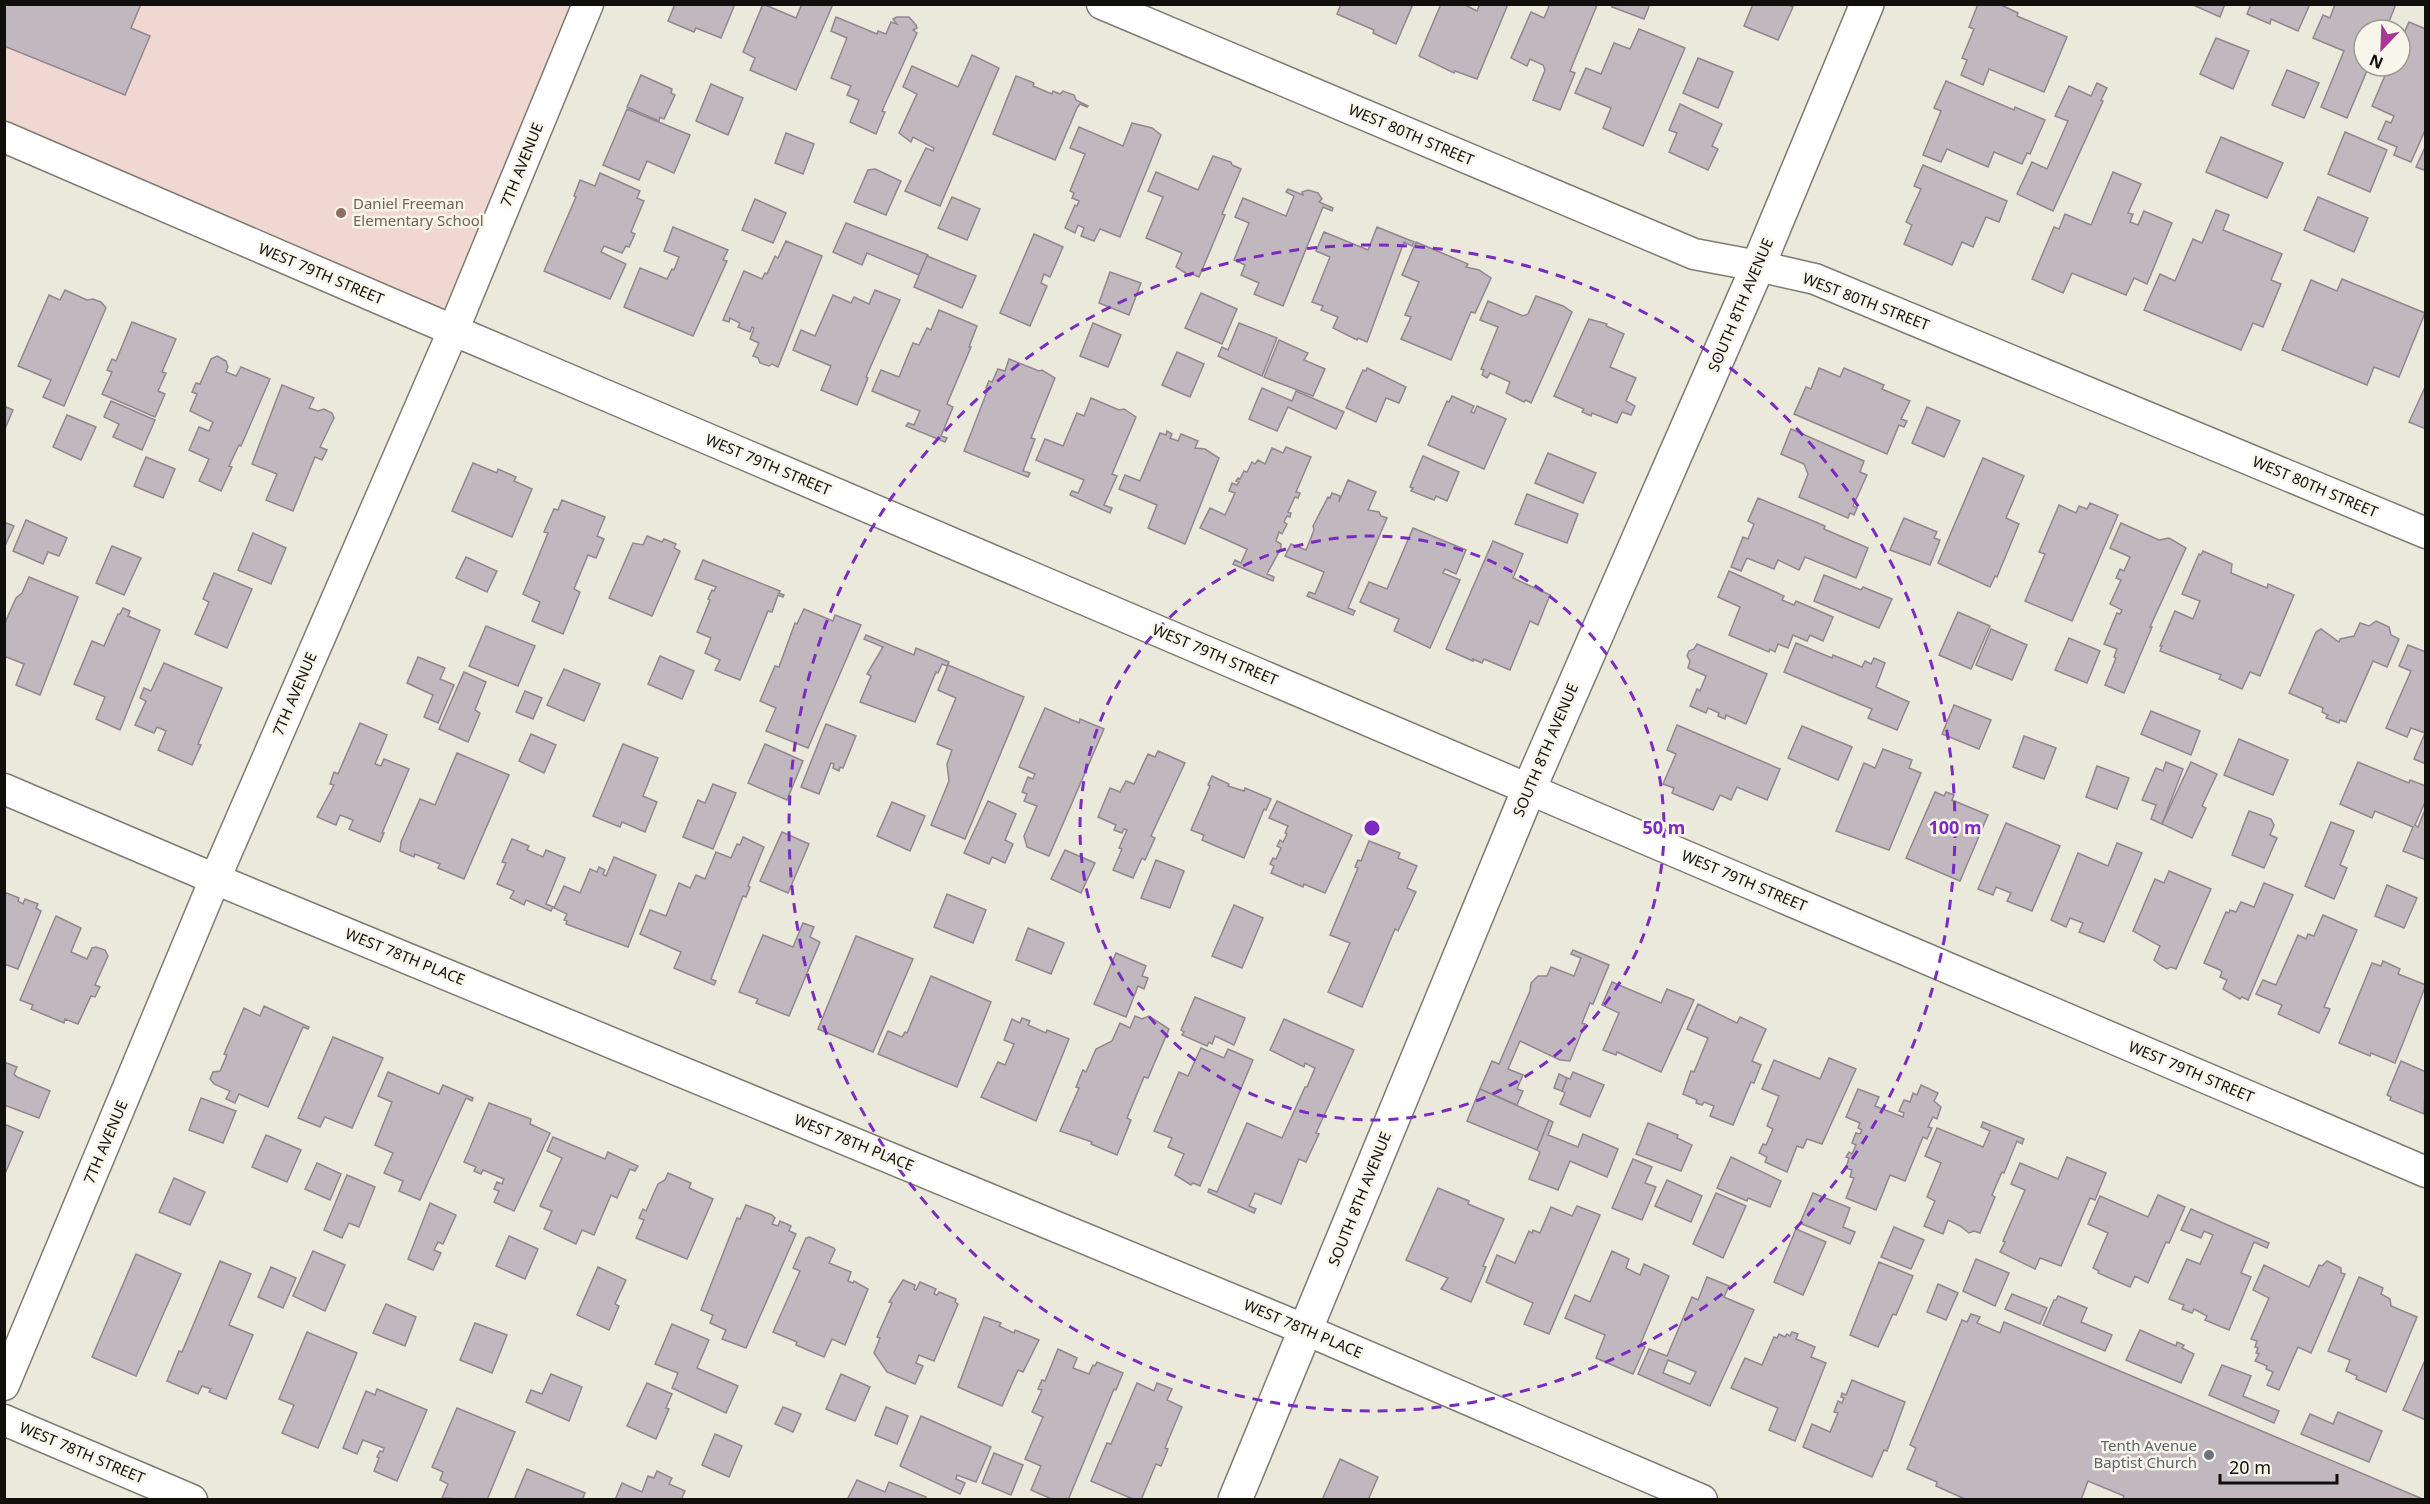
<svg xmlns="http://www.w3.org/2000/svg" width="2430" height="1504" font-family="'Noto Sans',sans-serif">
<rect width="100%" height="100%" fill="#ebe8dc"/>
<path fill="#f1d7d2" d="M 5,5 L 588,5 L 453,331 L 5,137 Z"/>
<g fill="#c1b7be" stroke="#91878e" stroke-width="1.5" fill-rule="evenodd">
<path d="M 4,4 L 141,4 L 131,28 L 150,36 L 125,95 L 4,46 Z"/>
<path d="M 675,4 L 735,4 L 721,38 L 696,28 L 694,32 L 668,21 Z"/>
<path d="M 763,4 L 796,18 L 802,4 L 833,4 L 796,90 L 750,70 L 755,58 L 743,52 Z"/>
<path d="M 1341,4 L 1413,4 L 1396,44 L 1373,33 L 1374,30 L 1337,14 Z"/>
<path d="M 1441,4 L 1463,4 L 1477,11 L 1480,4 L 1508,4 L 1477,79 L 1455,71 L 1454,73 L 1419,56 Z"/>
<path d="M 1550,4 L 1597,5 L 1570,71 L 1575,73 L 1560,110 L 1533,100 L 1545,70 L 1543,65 L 1530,59 L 1527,66 L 1511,58 L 1531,12 L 1544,18 Z"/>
<path d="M 1613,4 L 1650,4 L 1644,19 L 1612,7 Z"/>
<path d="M 1753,4 L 1786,4 L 1793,7 L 1778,40 L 1744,26 Z"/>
<path d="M 1978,4 L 1999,4 L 2018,13 L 2017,16 L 2067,37 L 2044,92 L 1989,69 L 1983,85 L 1961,75 L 1967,60 L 1962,58 L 1974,29 L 1969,27 Z"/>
<path d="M 2191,4 L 2225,4 L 2220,17 Z"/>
<path d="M 2251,4 L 2310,4 L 2298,31 L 2271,19 L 2270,24 L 2247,14 Z"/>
<path d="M 2335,4 L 2396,4 L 2386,29 L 2381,27 L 2380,30 L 2364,30 L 2364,66 L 2369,66 L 2347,118 L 2321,107 L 2344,51 L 2313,38 L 2323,15 L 2330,18 Z"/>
<path d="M 836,17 L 877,34 L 878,31 L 886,34 L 891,22 L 897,24 L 893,19 L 897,17 L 909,17 L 916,25 L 917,28 L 913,30 L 917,33 L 882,111 L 885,112 L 876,134 L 850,122 L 859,100 L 847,95 L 851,86 L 831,78 L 847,38 L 831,31 Z"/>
<path d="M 2409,22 L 2426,29 L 2426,128 L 2411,162 L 2394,155 L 2397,147 L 2378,139 L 2386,121 L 2391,123 L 2394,116 L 2372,106 L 2389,66 L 2400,66 L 2400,42 Z"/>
<path d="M 1639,29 L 1685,48 L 1643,146 L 1603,128 L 1611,108 L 1575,93 L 1586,68 L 1601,74 L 1614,43 L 1630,49 Z"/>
<path d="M 2216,38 L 2249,51 L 2233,89 L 2200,74 Z"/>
<path d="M 972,55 L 999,68 L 940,206 L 905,191 L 926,148 L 933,151 L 934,148 L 913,137 L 911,142 L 899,133 L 917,94 L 903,87 L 912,66 L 958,87 Z"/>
<path d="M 1698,58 L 1733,72 L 1718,108 L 1683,93 Z"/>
<path d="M 2287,70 L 2319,83 L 2304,118 L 2272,105 Z"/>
<path d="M 641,75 L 672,89 L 671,93 L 675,95 L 664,119 L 660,117 L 659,121 L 627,107 Z"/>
<path d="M 1016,76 L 1034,83 L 1033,86 L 1052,94 L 1053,91 L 1060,94 L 1063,91 L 1074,95 L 1076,100 L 1088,106 L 1087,107 L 1080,104 L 1077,108 L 1055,160 L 993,134 Z"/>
<path d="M 1946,81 L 2014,110 L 2015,107 L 2045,120 L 2030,154 L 2027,153 L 2022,164 L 1994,152 L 1988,167 L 1947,149 L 1941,162 L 1923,155 L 1941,111 L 1934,108 Z"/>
<path d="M 2097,83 L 2107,88 L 2101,100 L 2103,101 L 2053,211 L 2017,194 L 2032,162 L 2047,169 L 2068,121 L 2055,116 L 2069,86 L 2091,96 Z"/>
<path d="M 711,84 L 743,98 L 728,135 L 696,121 Z"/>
<path d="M 1680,104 L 1722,124 L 1712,146 L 1718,149 L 1708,170 L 1669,152 L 1677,133 L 1669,130 Z"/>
<path d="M 627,109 L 690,135 L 674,173 L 647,161 L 639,180 L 603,165 Z"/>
<path d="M 1132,123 L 1152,128 L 1161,135 L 1120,237 L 1100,229 L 1094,241 L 1081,236 L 1084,228 L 1078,225 L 1075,233 L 1065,228 L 1075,205 L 1077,206 L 1079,201 L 1072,198 L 1074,193 L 1070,191 L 1085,154 L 1070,148 L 1079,127 L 1123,146 Z"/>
<path d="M 2345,132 L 2387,150 L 2370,192 L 2328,174 Z"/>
<path d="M 786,133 L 814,144 L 803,174 L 775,163 Z"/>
<path d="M 2221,137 L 2283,163 L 2267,198 L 2206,172 Z"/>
<path d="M 2426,145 L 2426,171 L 2416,167 Z"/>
<path d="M 1213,156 L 1231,162 L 1232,165 L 1241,169 L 1222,214 L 1225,215 L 1199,277 L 1192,274 L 1190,276 L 1176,267 L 1182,253 L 1146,238 L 1163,197 L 1148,191 L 1156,172 L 1198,190 Z"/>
<path d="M 1923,165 L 2007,201 L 1999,222 L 1986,217 L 1973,247 L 1962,242 L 1952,265 L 1904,244 L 1912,225 L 1906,222 L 1921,189 L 1914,186 Z"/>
<path d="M 875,169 L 901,181 L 886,215 L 854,202 L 868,170 Z"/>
<path d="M 2113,172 L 2141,184 L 2128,213 L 2133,214 L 2130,222 L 2138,225 L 2144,211 L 2172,223 L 2147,284 L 2134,278 L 2126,295 L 2072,273 L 2063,293 L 2032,279 L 2054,227 L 2059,229 L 2065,214 L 2091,225 Z"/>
<path d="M 600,173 L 640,191 L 637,198 L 644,201 L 631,232 L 635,234 L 629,247 L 626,246 L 622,253 L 604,246 L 601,252 L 626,264 L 610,299 L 544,271 L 576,197 L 574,196 L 580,180 L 595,186 Z"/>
<path d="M 1288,189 L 1303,195 L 1302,192 L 1308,190 L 1318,193 L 1322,199 L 1319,202 L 1333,208 L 1332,211 L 1323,207 L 1283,306 L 1254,294 L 1259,283 L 1241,275 L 1245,265 L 1234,260 L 1249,223 L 1235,217 L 1243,198 L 1286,216 L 1294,196 L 1286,192 Z"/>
<path d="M 952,197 L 980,209 L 967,240 L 938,228 Z"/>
<path d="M 2318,197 L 2368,218 L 2354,252 L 2304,230 Z"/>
<path d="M 755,199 L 786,213 L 773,243 L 742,230 Z"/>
<path d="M 2216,210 L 2229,215 L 2223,230 L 2282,254 L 2271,280 L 2281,284 L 2263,327 L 2253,323 L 2241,350 L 2144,310 L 2160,274 L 2175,281 L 2193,239 L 2202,243 Z"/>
<path d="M 846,223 L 928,255 L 919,275 L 867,253 L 862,265 L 833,252 Z"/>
<path d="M 673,227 L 728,250 L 723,260 L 727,261 L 693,336 L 624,307 L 640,268 L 667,279 L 672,269 L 674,270 L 679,257 L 664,251 Z"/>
<path d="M 1377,227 L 1414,242 L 1412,246 L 1404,242 L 1367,342 L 1358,338 L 1357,340 L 1333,328 L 1338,317 L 1321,310 L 1323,306 L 1312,302 L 1330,257 L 1316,251 L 1324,232 L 1368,250 Z"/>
<path d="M 1034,234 L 1063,247 L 1050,277 L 1044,274 L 1041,283 L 1047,286 L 1030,326 L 1000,313 Z"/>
<path d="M 786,241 L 822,256 L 778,367 L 772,364 L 769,366 L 760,363 L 758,358 L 753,356 L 759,343 L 750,339 L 754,328 L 752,327 L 750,332 L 738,327 L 740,323 L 730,318 L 729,322 L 723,320 L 744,271 L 762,279 L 765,273 L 767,274 L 775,256 L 778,258 Z"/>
<path d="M 1416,242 L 1468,264 L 1466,267 L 1479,270 L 1491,278 L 1475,313 L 1471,312 L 1451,360 L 1401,339 L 1411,317 L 1405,315 L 1419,282 L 1402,275 Z"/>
<path d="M 927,256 L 976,276 L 962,308 L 914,287 Z"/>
<path d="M 1110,272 L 1141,283 L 1129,315 L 1099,303 Z"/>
<path d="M 2342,279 L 2425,313 L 2399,377 L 2374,367 L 2367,385 L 2282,350 L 2311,280 L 2337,291 Z"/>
<path d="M 65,290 L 87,300 L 93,299 L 101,302 L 106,308 L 64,406 L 43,397 L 51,380 L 18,366 L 49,295 L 60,300 Z"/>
<path d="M 875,290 L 900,300 L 866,377 L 868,378 L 857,405 L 821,390 L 831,366 L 793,350 L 801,330 L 815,336 L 833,295 L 851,303 L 854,297 L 869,304 Z"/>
<path d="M 1201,293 L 1237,309 L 1222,344 L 1185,328 Z"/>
<path d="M 1536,296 L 1563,306 L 1572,312 L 1531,403 L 1526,400 L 1524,402 L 1506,393 L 1510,382 L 1490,373 L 1487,378 L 1482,375 L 1484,370 L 1481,369 L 1498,327 L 1480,320 L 1488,301 L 1523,316 L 1528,314 Z"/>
<path d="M 939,310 L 977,326 L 969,347 L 971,347 L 947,404 L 953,407 L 941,436 L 947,438 L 945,442 L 906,426 L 908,423 L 914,425 L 920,411 L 872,391 L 881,370 L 899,377 L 913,343 L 919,345 L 927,328 L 931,330 Z"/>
<path d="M 1589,319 L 1607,324 L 1606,326 L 1624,334 L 1610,367 L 1636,378 L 1626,401 L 1635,406 L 1631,415 L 1622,412 L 1617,423 L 1592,413 L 1591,416 L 1582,412 L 1584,409 L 1554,396 Z"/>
<path d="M 132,322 L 176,339 L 162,372 L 166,373 L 158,391 L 165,394 L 155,417 L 102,394 L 112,372 L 107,370 L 112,359 L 116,361 Z"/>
<path d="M 1093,323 L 1121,335 L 1108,367 L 1080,356 Z"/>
<path d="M 1239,323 L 1277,338 L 1262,376 L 1218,356 L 1222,347 L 1228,350 Z"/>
<path d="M 1279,340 L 1308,353 L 1304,360 L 1325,369 L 1313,396 L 1264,377 Z"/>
<path d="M 1177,352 L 1204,364 L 1190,397 L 1162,385 Z"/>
<path d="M 217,356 L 226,361 L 228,367 L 226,372 L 236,376 L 241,367 L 270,379 L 241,446 L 239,445 L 229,466 L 232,467 L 221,491 L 199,481 L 209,459 L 189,450 L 199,427 L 209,431 L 213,422 L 190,411 L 197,394 L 192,392 L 196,383 L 200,384 L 211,359 Z"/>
<path d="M 1009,359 L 1039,371 L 1042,370 L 1055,378 L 1031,438 L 1035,439 L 1023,471 L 1030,473 L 1028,477 L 964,451 L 988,389 L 986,388 L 989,381 L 992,382 L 998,369 L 1005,371 Z"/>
<path d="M 1367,368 L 1406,387 L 1399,403 L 1386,398 L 1376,422 L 1346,408 L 1363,370 L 1366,371 Z"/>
<path d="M 1819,368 L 1840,377 L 1844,368 L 1884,385 L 1882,389 L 1910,401 L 1901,419 L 1907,421 L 1904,427 L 1899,425 L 1887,454 L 1794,414 L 1806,387 L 1811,389 Z"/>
<path d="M 282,385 L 314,398 L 309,408 L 318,411 L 324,409 L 332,413 L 334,418 L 320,447 L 327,450 L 322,460 L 315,457 L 293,511 L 266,500 L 277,474 L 252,464 Z"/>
<path d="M 2426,385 L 2426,429 L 2409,422 Z"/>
<path d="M 1262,388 L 1292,401 L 1296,391 L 1344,412 L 1336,429 L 1288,407 L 1277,431 L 1249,419 Z"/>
<path d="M 1452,396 L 1474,406 L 1471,412 L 1474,413 L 1477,406 L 1506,419 L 1484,469 L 1428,445 L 1447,401 L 1449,402 Z"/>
<path d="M 1091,398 L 1119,410 L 1124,409 L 1136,417 L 1112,474 L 1117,476 L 1104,505 L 1112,508 L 1110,513 L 1070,495 L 1072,491 L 1078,493 L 1084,480 L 1036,460 L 1045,439 L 1063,446 L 1077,413 L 1084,416 Z"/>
<path d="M 111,401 L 155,420 L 142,450 L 113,437 L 119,424 L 104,417 Z"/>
<path d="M 4,406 L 13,410 L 4,431 Z"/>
<path d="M 1927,407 L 1960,421 L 1944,457 L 1912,443 Z"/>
<path d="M 67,415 L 96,427 L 81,460 L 53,447 Z"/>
<path d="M 1791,429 L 1864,461 L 1860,472 L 1867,475 L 1853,506 L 1857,508 L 1854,515 L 1850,513 L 1848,518 L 1799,497 L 1808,474 L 1804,464 L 1781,454 Z"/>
<path d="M 1167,431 L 1172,434 L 1170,438 L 1178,441 L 1181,434 L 1198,441 L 1195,448 L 1205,449 L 1219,458 L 1185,544 L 1148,528 L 1157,505 L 1119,489 L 1125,475 L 1140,481 L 1160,433 L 1166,435 Z"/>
<path d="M 1286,447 L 1311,457 L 1296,492 L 1300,493 L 1298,498 L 1295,497 L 1288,512 L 1291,513 L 1290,517 L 1287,516 L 1284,522 L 1287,524 L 1282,534 L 1279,532 L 1276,541 L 1281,544 L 1281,548 L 1267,574 L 1274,577 L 1273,581 L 1233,564 L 1235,560 L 1241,563 L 1247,549 L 1200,528 L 1210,508 L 1225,515 L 1235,493 L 1229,491 L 1232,483 L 1237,485 L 1239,482 L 1236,481 L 1238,478 L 1240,479 L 1244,471 L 1247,472 L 1252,462 L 1255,464 L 1258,460 L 1265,464 L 1272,448 L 1283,453 Z"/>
<path d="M 1548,453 L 1596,473 L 1583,503 L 1535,483 Z"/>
<path d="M 1423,456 L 1459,472 L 1447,501 L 1436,496 L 1434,500 L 1411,491 L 1413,488 L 1410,487 Z"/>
<path d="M 146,457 L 175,469 L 163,498 L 134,486 Z"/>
<path d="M 1983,458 L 2024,476 L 2006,518 L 2019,524 L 1997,577 L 1995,576 L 1990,587 L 1938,563 Z"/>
<path d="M 473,463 L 497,473 L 498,469 L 516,477 L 514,481 L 532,489 L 512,537 L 452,511 Z"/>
<path d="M 1348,480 L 1376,492 L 1368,510 L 1379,512 L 1381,516 L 1387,518 L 1348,608 L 1355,611 L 1353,615 L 1307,596 L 1309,592 L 1315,594 L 1324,572 L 1285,556 L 1291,544 L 1306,550 L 1314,530 L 1313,526 L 1328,497 L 1330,498 L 1332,493 L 1340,496 L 1339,502 Z"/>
<path d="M 1527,494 L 1578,514 L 1567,543 L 1515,524 Z"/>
<path d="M 1758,498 L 1825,526 L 1824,529 L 1868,548 L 1856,578 L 1805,557 L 1799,570 L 1778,560 L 1774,569 L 1747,558 L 1741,571 L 1731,567 L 1743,537 L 1748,539 L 1754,524 L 1748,521 Z"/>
<path d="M 562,500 L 605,517 L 597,536 L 604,539 L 596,558 L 588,555 L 574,589 L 580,592 L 563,634 L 532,621 L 540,602 L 523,594 L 548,533 L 544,532 L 554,509 L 558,510 Z"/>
<path d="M 2090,503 L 2118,515 L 2072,621 L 2025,601 L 2045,554 L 2039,552 L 2059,505 L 2076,513 L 2079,506 L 2087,509 Z"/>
<path d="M 1904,518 L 1937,532 L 1934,538 L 1940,540 L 1930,565 L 1890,550 Z"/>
<path d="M 26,520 L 67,538 L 59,556 L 48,552 L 43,564 L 13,551 Z"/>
<path d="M 4,522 L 14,526 L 4,548 Z"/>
<path d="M 2121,523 L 2159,540 L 2169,538 L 2186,548 L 2150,627 L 2152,627 L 2124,693 L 2105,685 L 2116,658 L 2114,657 L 2117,649 L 2104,644 L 2117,613 L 2120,614 L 2122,610 L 2110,604 L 2121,580 L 2116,578 L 2120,569 L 2124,571 L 2130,557 L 2110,548 Z"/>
<path d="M 1413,528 L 1466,550 L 1456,574 L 1445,569 L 1443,573 L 1460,580 L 1430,648 L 1394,631 L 1399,619 L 1360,602 L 1369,582 L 1387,589 Z"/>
<path d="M 253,533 L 286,548 L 271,584 L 238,570 Z"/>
<path d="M 647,536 L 662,542 L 664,539 L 676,544 L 674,548 L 680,551 L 652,616 L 609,598 L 633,543 L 643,545 Z"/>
<path d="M 1493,541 L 1523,554 L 1513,578 L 1550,595 L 1538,625 L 1530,621 L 1510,670 L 1484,659 L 1482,663 L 1473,659 L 1473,661 L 1446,649 Z"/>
<path d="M 112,546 L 141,558 L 124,595 L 96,583 Z"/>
<path d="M 2203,551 L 2232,564 L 2231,573 L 2267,588 L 2268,584 L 2294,595 L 2260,676 L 2250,672 L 2242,689 L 2219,679 L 2221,675 L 2160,651 L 2162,646 L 2160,646 L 2175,611 L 2193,619 L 2200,601 L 2182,594 L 2199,554 L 2201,555 Z"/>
<path d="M 466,557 L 497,571 L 487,592 L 456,578 Z"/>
<path d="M 703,560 L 780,591 L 779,593 L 784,595 L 783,597 L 778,595 L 772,612 L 768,611 L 740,680 L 715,670 L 720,660 L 705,653 L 711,638 L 697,632 L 710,600 L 708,599 L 712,590 L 714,591 L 716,587 L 695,579 Z"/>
<path d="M 1729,571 L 1784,596 L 1782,600 L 1794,605 L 1796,601 L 1833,617 L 1823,641 L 1810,635 L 1807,641 L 1793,635 L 1788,648 L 1778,644 L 1775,652 L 1770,649 L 1769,652 L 1729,635 L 1740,607 L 1718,597 Z"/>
<path d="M 214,573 L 252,589 L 227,648 L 195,634 L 209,602 L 203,599 Z"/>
<path d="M 1824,575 L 1861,590 L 1863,587 L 1892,599 L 1879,628 L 1814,601 Z"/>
<path d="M 29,577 L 78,597 L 40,695 L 16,685 L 24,664 L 4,656 L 4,625 L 16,598 L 22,593 Z"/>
<path d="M 123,608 L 130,611 L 128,616 L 160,630 L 120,730 L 96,719 L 105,697 L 74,684 L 92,641 L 104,646 L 118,614 L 120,614 Z"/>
<path d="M 804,609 L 833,621 L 835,615 L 861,625 L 808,748 L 766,731 L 776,708 L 760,701 L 775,666 L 779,667 L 795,623 L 797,624 Z"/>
<path d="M 1958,612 L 1990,626 L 1971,669 L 1939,655 Z"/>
<path d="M 2376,621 L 2389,627 L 2391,635 L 2399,639 L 2387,667 L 2373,661 L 2346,722 L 2340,720 L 2339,723 L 2326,718 L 2328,715 L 2322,712 L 2323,708 L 2289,693 L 2316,632 L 2321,629 L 2339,642 L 2340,639 L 2354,636 L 2360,623 L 2369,626 Z"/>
<path d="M 486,626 L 535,646 L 518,686 L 469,666 Z"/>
<path d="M 1991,629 L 2027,645 L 2012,680 L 1976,665 Z"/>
<path d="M 866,635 L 914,655 L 916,648 L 949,662 L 947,666 L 942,664 L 938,673 L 936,672 L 915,722 L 860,702 L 871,676 L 867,674 L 883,647 L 864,639 Z"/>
<path d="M 2069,638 L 2100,651 L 2087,683 L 2055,670 Z"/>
<path d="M 1796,643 L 1832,658 L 1833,655 L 1862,667 L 1865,661 L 1871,664 L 1874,658 L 1885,663 L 1876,687 L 1909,702 L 1897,730 L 1868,718 L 1872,709 L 1784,672 Z"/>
<path d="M 1697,644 L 1767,674 L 1746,724 L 1726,715 L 1725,719 L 1718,716 L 1719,713 L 1708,708 L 1706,713 L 1690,706 L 1697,689 L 1700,691 L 1706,676 L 1688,668 L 1690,661 L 1687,656 L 1689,651 L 1694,649 Z"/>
<path d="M 2408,645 L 2426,652 L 2426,764 L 2414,759 L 2425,733 L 2411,728 L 2407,737 L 2386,728 L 2411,671 L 2399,666 Z"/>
<path d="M 660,656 L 694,671 L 682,699 L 648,684 Z"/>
<path d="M 418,657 L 445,668 L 440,679 L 454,685 L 438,723 L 424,717 L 433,695 L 407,683 Z"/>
<path d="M 164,663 L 222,688 L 198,744 L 201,745 L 192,765 L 158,750 L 166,731 L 157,727 L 154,733 L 135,725 L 146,701 L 140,698 L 144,688 L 151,691 Z"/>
<path d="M 948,665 L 1024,697 L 965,839 L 931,825 L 949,781 L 947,764 L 952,750 L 937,744 L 956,698 L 938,690 Z"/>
<path d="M 564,669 L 600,684 L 584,721 L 547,705 Z"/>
<path d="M 464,672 L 486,682 L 475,710 L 480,713 L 468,742 L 439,729 Z"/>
<path d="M 525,691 L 542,698 L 533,719 L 516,712 Z"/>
<path d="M 1954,705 L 1991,720 L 1979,749 L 1942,734 Z"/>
<path d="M 1045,708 L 1079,723 L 1080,719 L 1104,729 L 1049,856 L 1027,847 L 1024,836 L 1037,806 L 1024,801 L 1027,794 L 1022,792 L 1028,777 L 1033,779 L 1035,774 L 1019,767 Z"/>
<path d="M 2151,711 L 2200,731 L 2191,755 L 2141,734 Z"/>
<path d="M 360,723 L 387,735 L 375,764 L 381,766 L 384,759 L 409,769 L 382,833 L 384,833 L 380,842 L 349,829 L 353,820 L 340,815 L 336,825 L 317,817 L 334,785 L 330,784 L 334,772 L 338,774 Z"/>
<path d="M 826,724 L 856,736 L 843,768 L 840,767 L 839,771 L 833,768 L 834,764 L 831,763 L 819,794 L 801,787 Z"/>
<path d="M 1677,725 L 1780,769 L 1767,800 L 1737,787 L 1731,800 L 1720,795 L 1713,810 L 1672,793 L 1674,788 L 1663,784 L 1676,754 L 1667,750 Z"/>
<path d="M 1802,726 L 1852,747 L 1838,780 L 1788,758 Z"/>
<path d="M 531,734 L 556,745 L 544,773 L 519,761 Z"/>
<path d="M 2024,736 L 2056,748 L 2044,779 L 2013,767 Z"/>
<path d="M 2239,739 L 2288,760 L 2273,795 L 2224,775 Z"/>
<path d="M 623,744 L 658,758 L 643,796 L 657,802 L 645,832 L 622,822 L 620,827 L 593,816 Z"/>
<path d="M 765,744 L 803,761 L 787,800 L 748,783 Z"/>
<path d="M 1883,749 L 1912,760 L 1909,768 L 1921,773 L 1889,850 L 1836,831 L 1864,763 L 1875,768 Z"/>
<path d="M 1158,751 L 1185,763 L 1151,836 L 1155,838 L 1145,860 L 1142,858 L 1133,878 L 1113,870 L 1122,849 L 1119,848 L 1127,830 L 1124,829 L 1122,833 L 1114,830 L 1116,825 L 1098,817 L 1110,788 L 1120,792 L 1126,781 L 1134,784 L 1148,754 L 1155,757 Z"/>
<path d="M 457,753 L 509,775 L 464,879 L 438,868 L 440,864 L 415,854 L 414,857 L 400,851 L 401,842 L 420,799 L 435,805 Z"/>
<path d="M 2166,762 L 2183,769 L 2162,824 L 2151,819 L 2156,805 L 2142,800 L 2156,768 L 2163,771 Z"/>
<path d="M 2191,762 L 2217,774 L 2202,806 L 2206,808 L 2192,838 L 2162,824 Z"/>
<path d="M 2358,762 L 2409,783 L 2410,780 L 2426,786 L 2426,800 L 2415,825 L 2418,827 L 2426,807 L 2426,860 L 2403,851 L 2413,827 L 2375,811 L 2372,818 L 2340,804 Z"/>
<path d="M 2097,766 L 2129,778 L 2117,809 L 2086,797 Z"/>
<path d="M 1212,776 L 1229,784 L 1228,786 L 1244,791 L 1245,788 L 1271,799 L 1266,810 L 1264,809 L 1244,858 L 1202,840 L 1204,835 L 1191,830 L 1210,786 L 1208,785 Z"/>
<path d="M 713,784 L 736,793 L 713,849 L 683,837 L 698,800 L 705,803 Z"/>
<path d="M 1935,792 L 1944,796 L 1946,792 L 1954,795 L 1952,800 L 1988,815 L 1960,881 L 1906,858 Z"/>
<path d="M 988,801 L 1016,814 L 1005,840 L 1013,844 L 1005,863 L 992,857 L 989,864 L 964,853 Z"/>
<path d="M 1277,801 L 1352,835 L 1325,893 L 1304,884 L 1303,887 L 1271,873 L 1274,866 L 1270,864 L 1273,858 L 1276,859 L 1281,848 L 1277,846 L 1280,840 L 1283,842 L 1287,834 L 1285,833 L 1288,826 L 1269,818 Z"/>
<path d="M 892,802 L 925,816 L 910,851 L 877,836 Z"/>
<path d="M 2249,811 L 2271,819 L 2274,825 L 2270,835 L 2277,838 L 2264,868 L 2232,855 Z"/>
<path d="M 2331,822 L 2354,831 L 2340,865 L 2347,868 L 2334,899 L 2305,886 Z"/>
<path d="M 2006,823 L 2060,846 L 2032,911 L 2007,901 L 2011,893 L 1996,887 L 1993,895 L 1978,889 Z"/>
<path d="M 782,832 L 809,844 L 788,893 L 760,881 Z"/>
<path d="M 743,837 L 764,847 L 748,886 L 750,887 L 746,897 L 743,896 L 741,901 L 711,979 L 716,981 L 714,985 L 674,968 L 681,952 L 640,934 L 650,910 L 666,916 L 679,883 L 690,888 L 696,875 L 705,879 L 716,852 L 731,858 L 737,844 L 740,845 Z"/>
<path d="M 512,839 L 529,846 L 527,850 L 543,857 L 546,850 L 565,858 L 546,904 L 553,907 L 551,911 L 526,900 L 524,905 L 510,898 L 514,891 L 497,884 L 506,863 L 502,862 Z"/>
<path d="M 1369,841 L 1400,853 L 1398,858 L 1417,866 L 1407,888 L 1416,892 L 1398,931 L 1395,929 L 1362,1007 L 1328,992 L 1350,943 L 1330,935 L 1358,868 L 1355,867 L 1358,860 L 1361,861 Z"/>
<path d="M 2117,843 L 2142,853 L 2104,942 L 2079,932 L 2083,923 L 2070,918 L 2066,927 L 2051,920 L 2078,853 L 2108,866 Z"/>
<path d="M 1065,850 L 1095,863 L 1081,893 L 1051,879 Z"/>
<path d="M 614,857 L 656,875 L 628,947 L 566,924 L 567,921 L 564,920 L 567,914 L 554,908 L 564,886 L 580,893 L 590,869 L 597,872 L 599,867 L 605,870 L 603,874 L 606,876 Z"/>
<path d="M 1156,860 L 1184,871 L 1170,908 L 1141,898 Z"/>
<path d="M 2169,871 L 2211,889 L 2176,969 L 2171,967 L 2167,969 L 2160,965 L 2154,960 L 2160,946 L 2133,931 L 2155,879 L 2164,883 Z"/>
<path d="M 2264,883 L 2293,895 L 2248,1000 L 2242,997 L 2240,999 L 2223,989 L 2227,980 L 2220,977 L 2222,972 L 2220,970 L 2204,963 L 2226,912 L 2229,913 L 2230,910 L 2236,912 L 2241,902 L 2254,907 Z"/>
<path d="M 2387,885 L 2417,898 L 2404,928 L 2375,916 Z"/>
<path d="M 4,892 L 19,898 L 18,901 L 23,904 L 25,899 L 38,904 L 36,908 L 41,911 L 18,969 L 4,964 Z"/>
<path d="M 947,894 L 986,910 L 973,943 L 934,927 Z"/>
<path d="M 1234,905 L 1263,918 L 1242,968 L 1212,956 Z"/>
<path d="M 2323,915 L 2357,930 L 2324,1007 L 2330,1009 L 2319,1033 L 2278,1014 L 2282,1005 L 2256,994 L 2263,980 L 2276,985 L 2298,935 L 2306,939 L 2308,934 L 2314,936 Z"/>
<path d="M 56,916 L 81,928 L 71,952 L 87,959 L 92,948 L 96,947 L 105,950 L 108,956 L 95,985 L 100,987 L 95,997 L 91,996 L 78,1024 L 65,1019 L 64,1023 L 31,1009 L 33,1005 L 20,1000 Z"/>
<path d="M 803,923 L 814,927 L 810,937 L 820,942 L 789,1016 L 756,1003 L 758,999 L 739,992 L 763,935 L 793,947 Z"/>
<path d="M 1028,928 L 1064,943 L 1051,974 L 1016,960 Z"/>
<path d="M 856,936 L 913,959 L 873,1052 L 818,1029 Z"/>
<path d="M 1573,950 L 1609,965 L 1593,1004 L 1590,1003 L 1582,1023 L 1585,1024 L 1570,1061 L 1560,1060 L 1520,1041 L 1508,1069 L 1523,1075 L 1517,1089 L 1523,1091 L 1517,1105 L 1480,1089 L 1492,1061 L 1499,1064 L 1530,991 L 1531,983 L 1538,976 L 1547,976 L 1551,967 L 1574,976 L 1581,958 L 1571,954 Z"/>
<path d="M 1116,953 L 1146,966 L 1142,976 L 1148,978 L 1144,989 L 1138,986 L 1126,1017 L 1094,1004 Z"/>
<path d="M 2383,961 L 2400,969 L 2398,974 L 2426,985 L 2395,1063 L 2371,1053 L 2370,1056 L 2339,1043 L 2372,963 L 2381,966 Z"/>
<path d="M 931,976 L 991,1002 L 957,1087 L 878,1054 L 888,1031 L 902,1037 L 905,1032 L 907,1033 Z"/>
<path d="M 1612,982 L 1661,1003 L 1667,989 L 1694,1000 L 1661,1072 L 1617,1052 L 1616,1055 L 1603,1050 L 1619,1013 L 1602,1005 Z"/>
<path d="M 1195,997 L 1245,1018 L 1234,1045 L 1215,1036 L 1212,1044 L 1209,1042 L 1207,1046 L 1182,1035 L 1184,1032 L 1181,1030 Z"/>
<path d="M 1698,1004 L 1737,1023 L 1740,1017 L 1766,1029 L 1752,1061 L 1761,1065 L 1754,1083 L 1751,1082 L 1733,1125 L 1710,1116 L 1714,1106 L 1704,1102 L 1702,1105 L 1696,1103 L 1697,1100 L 1683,1094 L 1691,1071 L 1694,1072 L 1708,1038 L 1687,1029 Z"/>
<path d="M 264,1006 L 309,1027 L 308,1029 L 303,1027 L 268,1107 L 239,1094 L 235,1103 L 226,1099 L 230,1091 L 214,1084 L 210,1079 L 213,1072 L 220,1071 L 227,1055 L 224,1054 L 244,1008 L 260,1016 Z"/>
<path d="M 1135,1016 L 1142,1019 L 1149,1016 L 1169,1029 L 1148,1078 L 1144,1077 L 1127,1118 L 1131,1120 L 1117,1155 L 1091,1144 L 1092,1142 L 1060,1131 L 1079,1088 L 1076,1087 L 1083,1070 L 1086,1072 L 1096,1049 L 1112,1041 L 1120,1023 L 1130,1028 Z"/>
<path d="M 1022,1018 L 1030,1021 L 1028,1025 L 1046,1033 L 1047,1030 L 1069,1039 L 1036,1121 L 981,1097 L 998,1062 L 1005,1065 L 1014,1044 L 1004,1040 L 1012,1019 L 1020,1023 Z"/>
<path d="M 1284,1019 L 1354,1050 L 1316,1133 L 1319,1134 L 1306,1162 L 1299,1159 L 1281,1204 L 1255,1193 L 1249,1206 L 1256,1209 L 1254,1213 L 1208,1192 L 1209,1189 L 1217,1192 L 1247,1123 L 1282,1138 L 1305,1087 L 1307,1087 L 1315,1068 L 1305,1063 L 1304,1067 L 1270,1050 Z"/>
<path d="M 333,1037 L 383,1058 L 352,1128 L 325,1117 L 320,1127 L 298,1118 Z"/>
<path d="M 1201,1048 L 1224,1058 L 1228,1049 L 1253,1060 L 1200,1186 L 1193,1183 L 1191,1185 L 1175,1175 L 1184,1154 L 1168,1147 L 1172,1138 L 1154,1131 L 1179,1072 L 1188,1076 Z"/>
<path d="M 1829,1058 L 1856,1069 L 1822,1144 L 1807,1139 L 1803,1148 L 1797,1146 L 1787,1172 L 1765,1162 L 1767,1157 L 1759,1153 L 1763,1144 L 1766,1145 L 1773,1129 L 1767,1126 L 1779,1096 L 1762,1089 L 1774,1060 L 1820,1079 Z"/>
<path d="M 2401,1061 L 2426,1072 L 2424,1114 L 2390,1100 L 2391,1097 L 2387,1095 Z"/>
<path d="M 4,1062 L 17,1067 L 14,1074 L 17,1077 L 50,1091 L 39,1118 L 4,1105 Z"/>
<path d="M 388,1072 L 439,1094 L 443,1085 L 473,1098 L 472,1101 L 466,1098 L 420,1200 L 399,1191 L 403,1181 L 384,1173 L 393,1153 L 375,1145 L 392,1102 L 378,1096 Z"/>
<path d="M 1573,1072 L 1604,1085 L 1590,1117 L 1560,1104 L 1565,1093 L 1562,1091 L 1567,1078 L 1570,1079 Z"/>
<path d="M 1559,1074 L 1567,1078 L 1562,1091 L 1554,1088 Z"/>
<path d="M 1921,1085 L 1938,1093 L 1934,1101 L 1941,1107 L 1937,1119 L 1933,1117 L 1928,1127 L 1932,1128 L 1927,1139 L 1923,1137 L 1905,1181 L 1890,1175 L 1876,1210 L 1846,1198 L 1854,1178 L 1850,1177 L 1852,1170 L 1846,1168 L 1849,1158 L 1846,1157 L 1849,1152 L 1852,1154 L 1856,1145 L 1852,1143 L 1856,1133 L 1860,1134 L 1862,1130 L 1858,1128 L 1860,1123 L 1846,1117 L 1858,1089 L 1879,1097 L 1875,1106 L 1903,1117 L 1904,1113 L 1899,1111 L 1904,1100 L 1910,1102 L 1913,1093 L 1917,1095 Z"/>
<path d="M 1480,1089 L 1549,1120 L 1537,1150 L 1467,1121 Z"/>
<path d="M 201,1098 L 236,1111 L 223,1143 L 189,1130 Z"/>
<path d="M 489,1103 L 531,1119 L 530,1124 L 550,1133 L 514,1211 L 494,1202 L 499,1191 L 494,1189 L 497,1182 L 502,1184 L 504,1179 L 483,1170 L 481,1174 L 474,1171 L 476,1167 L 464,1162 Z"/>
<path d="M 1549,1120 L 1553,1122 L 1548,1135 L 1578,1147 L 1583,1134 L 1618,1149 L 1607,1177 L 1570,1161 L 1558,1190 L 1529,1179 L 1540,1152 L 1537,1150 Z"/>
<path d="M 1983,1122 L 2024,1139 L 2022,1144 L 2017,1141 L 2004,1173 L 2002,1172 L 1992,1195 L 1995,1197 L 1980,1233 L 1974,1231 L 1969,1233 L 1960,1226 L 1948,1220 L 1943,1234 L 1924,1226 L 1935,1201 L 1927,1197 L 1941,1163 L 1925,1156 L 1937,1128 L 1983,1147 L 1990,1131 L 1981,1127 Z"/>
<path d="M 1648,1123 L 1678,1135 L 1677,1138 L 1692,1145 L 1681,1171 L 1636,1154 Z"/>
<path d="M 4,1124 L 23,1132 L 4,1176 Z"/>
<path d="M 266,1135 L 301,1150 L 287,1182 L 252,1167 Z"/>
<path d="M 553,1137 L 605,1159 L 608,1152 L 638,1166 L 635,1171 L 630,1169 L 617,1198 L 611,1195 L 594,1235 L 582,1230 L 576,1244 L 544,1229 L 552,1211 L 540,1206 L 562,1158 L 547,1151 Z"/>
<path d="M 1731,1157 L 1781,1181 L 1770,1207 L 1748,1198 L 1747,1201 L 1717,1188 Z"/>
<path d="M 2067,1157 L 2106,1173 L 2095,1200 L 2090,1198 L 2061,1266 L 2040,1258 L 2035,1269 L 2000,1252 L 2005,1242 L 2003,1241 L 2025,1190 L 2011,1184 L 2020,1163 L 2058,1179 Z"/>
<path d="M 1633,1159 L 1652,1167 L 1645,1183 L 1656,1187 L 1642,1220 L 1612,1208 Z"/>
<path d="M 317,1163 L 341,1174 L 330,1200 L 305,1189 Z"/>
<path d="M 668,1173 L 691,1183 L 689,1188 L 713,1199 L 687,1259 L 636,1238 L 644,1220 L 639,1218 L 643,1209 L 646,1211 L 658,1184 L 665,1180 Z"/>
<path d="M 347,1175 L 375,1187 L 359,1227 L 349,1223 L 342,1238 L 324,1230 Z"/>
<path d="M 174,1178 L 205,1192 L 190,1225 L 159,1212 Z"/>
<path d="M 1667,1180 L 1702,1196 L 1691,1222 L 1655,1206 Z"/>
<path d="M 1438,1188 L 1469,1201 L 1468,1204 L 1504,1219 L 1483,1266 L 1486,1267 L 1471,1302 L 1441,1289 L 1448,1278 L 1406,1260 Z"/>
<path d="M 1716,1193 L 1746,1206 L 1723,1258 L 1693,1244 Z"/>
<path d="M 1813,1193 L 1850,1208 L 1843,1227 L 1855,1232 L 1850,1244 L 1800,1223 Z"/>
<path d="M 2158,1195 L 2185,1207 L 2169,1243 L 2166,1242 L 2148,1283 L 2135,1276 L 2130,1287 L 2098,1273 L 2099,1271 L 2093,1268 L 2108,1233 L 2088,1224 L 2100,1196 L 2148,1217 Z"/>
<path d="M 430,1203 L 456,1215 L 443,1244 L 438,1242 L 434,1250 L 441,1253 L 433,1270 L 408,1259 Z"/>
<path d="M 746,1205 L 772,1215 L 775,1218 L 772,1224 L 778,1226 L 780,1221 L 791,1226 L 789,1231 L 796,1234 L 746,1348 L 722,1339 L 726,1330 L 710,1323 L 713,1315 L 701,1310 L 737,1218 L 740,1219 Z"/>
<path d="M 1577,1206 L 1600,1215 L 1549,1334 L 1524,1324 L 1533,1303 L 1486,1282 L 1497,1255 L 1515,1263 L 1529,1231 L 1532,1233 L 1533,1230 L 1540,1233 L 1551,1207 L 1572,1216 Z"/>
<path d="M 2191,1209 L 2269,1243 L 2267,1248 L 2254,1242 L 2241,1273 L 2251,1277 L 2229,1330 L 2205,1320 L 2207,1316 L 2194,1309 L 2192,1313 L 2182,1309 L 2184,1305 L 2169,1299 L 2187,1259 L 2200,1264 L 2213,1235 L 2204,1231 L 2201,1238 L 2181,1230 Z"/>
<path d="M 1894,1227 L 1924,1240 L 1911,1269 L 1881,1257 Z"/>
<path d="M 1796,1229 L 1826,1242 L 1803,1295 L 1774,1282 Z"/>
<path d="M 509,1236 L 538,1249 L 525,1279 L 496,1266 Z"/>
<path d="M 809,1237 L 834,1248 L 835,1250 L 829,1263 L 851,1272 L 848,1281 L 853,1283 L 854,1281 L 868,1289 L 845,1345 L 832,1339 L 824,1357 L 796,1345 L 797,1342 L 773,1332 L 800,1271 L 793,1268 L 806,1238 Z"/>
<path d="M 313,1251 L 345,1265 L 325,1311 L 293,1296 Z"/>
<path d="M 1612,1251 L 1629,1259 L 1626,1268 L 1640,1275 L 1644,1264 L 1669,1276 L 1640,1345 L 1645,1347 L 1633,1374 L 1596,1358 L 1605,1335 L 1565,1318 L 1575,1295 L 1590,1302 Z"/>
<path d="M 136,1254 L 181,1274 L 136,1376 L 92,1357 Z"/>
<path d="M 1976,1259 L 2009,1273 L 1995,1306 L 1963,1291 Z"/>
<path d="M 220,1261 L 251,1274 L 229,1325 L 253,1335 L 226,1399 L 209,1392 L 211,1389 L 202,1386 L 198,1394 L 167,1381 L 179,1351 L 182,1352 Z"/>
<path d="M 2327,1261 L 2341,1268 L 2341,1273 L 2345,1274 L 2311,1353 L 2298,1347 L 2279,1390 L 2267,1385 L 2273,1372 L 2266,1369 L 2267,1366 L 2255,1361 L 2259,1354 L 2256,1353 L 2258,1348 L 2255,1347 L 2257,1341 L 2251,1339 L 2269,1298 L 2253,1290 L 2264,1265 L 2309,1287 L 2319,1265 L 2322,1266 Z"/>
<path d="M 1879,1262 L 1913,1276 L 1896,1315 L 1893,1314 L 1878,1347 L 1850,1335 Z"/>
<path d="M 271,1267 L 296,1278 L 283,1308 L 258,1297 Z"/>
<path d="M 598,1267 L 626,1280 L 615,1304 L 619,1306 L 609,1330 L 577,1315 Z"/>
<path d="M 1707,1277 L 1729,1286 L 1724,1297 L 1754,1310 L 1710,1406 L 1638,1374 L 1649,1349 L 1667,1356 L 1692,1297 L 1698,1300 ZM 1668,1360 L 1696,1372 L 1690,1384 L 1663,1373 Z"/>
<path d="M 2359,1277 L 2383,1288 L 2381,1294 L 2390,1299 L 2391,1306 L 2417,1317 L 2386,1392 L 2356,1379 L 2357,1376 L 2346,1371 L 2350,1360 L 2328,1351 Z"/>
<path d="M 903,1280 L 915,1285 L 914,1289 L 916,1290 L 920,1282 L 936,1289 L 934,1294 L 937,1295 L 939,1292 L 956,1299 L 955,1302 L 958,1304 L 934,1361 L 919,1355 L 916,1363 L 923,1366 L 915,1384 L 887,1372 L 874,1353 L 880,1338 L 877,1337 L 892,1303 L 889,1302 Z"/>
<path d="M 1938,1284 L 1958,1293 L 1946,1320 L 1927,1312 Z"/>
<path d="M 2012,1294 L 2047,1308 L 2040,1324 L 2005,1309 Z"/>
<path d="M 2058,1296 L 2087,1308 L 2081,1322 L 2112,1335 L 2105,1351 L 2043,1325 L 2054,1300 L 2056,1300 Z"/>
<path d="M 386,1304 L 416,1317 L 405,1346 L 373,1333 Z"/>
<path d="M 1971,1314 L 1980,1317 L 1977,1323 L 2000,1333 L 2004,1322 L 2425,1500 L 2123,1500 L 2124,1496 L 2088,1481 L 2081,1500 L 1967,1500 L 1936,1486 L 1937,1482 L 1907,1469 L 1916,1448 L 1910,1445 L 1962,1320 L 1967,1322 Z"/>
<path d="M 984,1317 L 1001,1323 L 999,1326 L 1014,1333 L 1015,1330 L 1039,1340 L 1023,1372 L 1018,1370 L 1002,1406 L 958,1387 Z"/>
<path d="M 475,1323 L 507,1335 L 492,1373 L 460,1360 Z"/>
<path d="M 672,1324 L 709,1340 L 697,1368 L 738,1386 L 726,1413 L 672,1388 L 678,1373 L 655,1364 Z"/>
<path d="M 2140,1330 L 2176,1346 L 2177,1342 L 2184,1345 L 2182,1348 L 2194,1354 L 2181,1383 L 2126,1360 Z"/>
<path d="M 307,1332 L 357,1353 L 318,1448 L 282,1433 L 294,1405 L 279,1399 Z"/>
<path d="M 1792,1332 L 1798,1334 L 1796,1339 L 1815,1347 L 1811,1357 L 1826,1363 L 1795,1441 L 1769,1430 L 1778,1408 L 1731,1388 L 1745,1358 L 1762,1365 L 1774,1337 L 1777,1338 L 1779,1334 L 1785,1337 L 1787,1334 L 1790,1336 Z"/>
<path d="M 1058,1349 L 1077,1358 L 1073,1368 L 1089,1374 L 1093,1365 L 1095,1366 L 1097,1362 L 1123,1373 L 1116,1390 L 1114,1389 L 1068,1500 L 1054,1500 L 1031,1490 L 1041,1466 L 1025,1459 L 1043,1417 L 1032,1412 L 1042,1390 L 1038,1389 L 1042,1380 L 1045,1381 Z"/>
<path d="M 2426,1358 L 2426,1420 L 2403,1410 Z"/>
<path d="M 2222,1365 L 2251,1376 L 2243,1396 L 2279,1411 L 2274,1423 L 2209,1395 Z"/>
<path d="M 551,1374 L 582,1387 L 569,1421 L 526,1402 L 531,1390 L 542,1394 Z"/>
<path d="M 841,1374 L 870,1387 L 855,1421 L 826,1409 Z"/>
<path d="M 1852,1380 L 1905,1402 L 1887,1451 L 1884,1450 L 1872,1477 L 1803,1447 L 1812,1424 L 1830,1432 L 1838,1413 L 1834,1412 L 1838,1401 L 1842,1403 L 1844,1398 L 1841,1397 L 1842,1393 L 1846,1395 Z"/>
<path d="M 647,1383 L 672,1394 L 666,1408 L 669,1409 L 656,1439 L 627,1426 Z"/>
<path d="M 1137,1383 L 1154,1391 L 1157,1383 L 1172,1389 L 1167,1400 L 1182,1407 L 1165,1448 L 1168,1449 L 1161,1466 L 1156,1464 L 1141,1500 L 1135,1500 L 1091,1481 L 1107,1443 L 1111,1444 Z"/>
<path d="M 377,1389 L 427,1410 L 397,1481 L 374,1471 L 379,1458 L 377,1457 L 380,1451 L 383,1452 L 384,1448 L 363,1440 L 357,1454 L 343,1448 L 366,1391 L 375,1395 Z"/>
<path d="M 783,1407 L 801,1414 L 793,1432 L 775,1424 Z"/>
<path d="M 886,1407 L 908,1416 L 897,1444 L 875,1435 Z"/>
<path d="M 457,1408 L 515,1432 L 487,1500 L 442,1498 L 448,1484 L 440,1480 L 443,1472 L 432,1467 Z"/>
<path d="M 2338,1412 L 2382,1431 L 2369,1462 L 2301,1434 L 2310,1414 L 2333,1424 Z"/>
<path d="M 921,1416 L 991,1447 L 976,1482 L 957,1475 L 956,1479 L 965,1483 L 960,1494 L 900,1466 Z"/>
<path d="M 715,1434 L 742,1446 L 729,1477 L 702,1465 Z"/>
<path d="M 994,1453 L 1023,1465 L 1011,1495 L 982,1483 Z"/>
<path d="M 1340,1459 L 1378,1477 L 1368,1500 L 1322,1500 Z"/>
<path d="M 527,1469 L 585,1493 L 582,1500 L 514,1500 Z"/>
<path d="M 657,1471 L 672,1478 L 669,1484 L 685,1491 L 681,1500 L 615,1500 L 622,1483 L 642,1492 L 648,1476 L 654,1478 Z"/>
<path d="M 857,1480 L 885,1492 L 889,1482 L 926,1497 L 925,1500 L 847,1500 Z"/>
</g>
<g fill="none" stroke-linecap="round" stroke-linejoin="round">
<defs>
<g id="street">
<path d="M 1102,4 L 1694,254 L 1758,266 L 1815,279 L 2426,533"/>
<path d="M 4,137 L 415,314 L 2426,1172"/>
<path d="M 4,789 L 215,879 L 1306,1330 L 1702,1500"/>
<path d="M 4,1385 L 215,879 L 453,331 L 588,4"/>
<path d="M 4,1420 L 192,1500"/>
</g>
<path id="secondary" d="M 1235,1500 L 1529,789 L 1758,266 L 1867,4"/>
</defs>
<use href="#street" stroke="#7e7b71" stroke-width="33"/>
<use href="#secondary" stroke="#7e7b71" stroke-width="36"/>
<use href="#street" stroke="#fff" stroke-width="30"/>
<use href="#secondary" stroke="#fff" stroke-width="33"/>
</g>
<g fill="none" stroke="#7b2cbf" stroke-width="3" stroke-dasharray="10 8">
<circle cx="1372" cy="828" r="292"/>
<circle cx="1372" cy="828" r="583"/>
</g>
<circle fill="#8d6e63" stroke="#f8f5ea" stroke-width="2" cx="341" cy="213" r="6"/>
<circle fill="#6b7280" stroke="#f8f5ea" stroke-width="2" cx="2209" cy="1455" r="6"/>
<g text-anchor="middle" stroke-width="5" stroke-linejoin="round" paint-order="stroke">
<g font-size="15" fill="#100f0b" stroke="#f8f5ea">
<text transform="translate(1411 135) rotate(23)" y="5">WEST 80TH STREET</text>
<text transform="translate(522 165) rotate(-68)" y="5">7TH AVENUE</text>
<text transform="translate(321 274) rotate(23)" y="5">WEST 79TH STREET</text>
<text transform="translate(1866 302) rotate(21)" y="5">WEST 80TH STREET</text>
<text transform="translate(1741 305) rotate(-67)" y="5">SOUTH 8TH AVENUE</text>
<text transform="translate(768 465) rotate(23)" y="5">WEST 79TH STREET</text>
<text transform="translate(2315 487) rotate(23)" y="5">WEST 80TH STREET</text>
<text transform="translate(1215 655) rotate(23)" y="5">WEST 79TH STREET</text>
<text transform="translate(295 694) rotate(-67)" y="5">7TH AVENUE</text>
<text transform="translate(1546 750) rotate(-67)" y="5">SOUTH 8TH AVENUE</text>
<text transform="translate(1744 881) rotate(23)" y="5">WEST 79TH STREET</text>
<text transform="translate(405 957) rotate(22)" y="5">WEST 78TH PLACE</text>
<text transform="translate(2191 1072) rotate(23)" y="5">WEST 79TH STREET</text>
<text transform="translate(106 1142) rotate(-67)" y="5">7TH AVENUE</text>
<text transform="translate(854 1143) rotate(22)" y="5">WEST 78TH PLACE</text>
<text transform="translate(1360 1199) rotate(-68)" y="5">SOUTH 8TH AVENUE</text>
<text transform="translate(1303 1329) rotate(23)" y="5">WEST 78TH PLACE</text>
<text transform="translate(82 1453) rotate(23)" y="5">WEST 78TH STREET</text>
</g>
<g font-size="15" fill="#785e54" stroke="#f8f5ea" text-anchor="start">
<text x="353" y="209">Daniel Freeman<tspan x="353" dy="17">Elementary School</tspan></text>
</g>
<g font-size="15" fill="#5b616d" stroke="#f8f5ea" text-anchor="end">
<text x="2197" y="1451">Tenth Avenue<tspan x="2197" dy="17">Baptist Church</tspan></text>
</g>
</g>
<circle cx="1372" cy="828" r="9" fill="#7b2cbf" stroke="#f8f5ea" stroke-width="3"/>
<g font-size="18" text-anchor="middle" font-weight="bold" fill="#7b2cbf" stroke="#f8f5ea" stroke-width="5" stroke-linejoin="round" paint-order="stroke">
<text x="1664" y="834">50 m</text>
<text x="1955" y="834">100 m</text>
</g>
<rect width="2430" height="1504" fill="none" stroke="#100f0b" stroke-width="12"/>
<g transform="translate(2382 48) rotate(203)"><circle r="28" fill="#f8f5ea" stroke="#9b9991" stroke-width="1.5"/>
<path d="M0-4.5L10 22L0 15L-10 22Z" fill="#a93793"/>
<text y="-9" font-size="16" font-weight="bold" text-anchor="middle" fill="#100f0b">N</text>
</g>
<path d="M2220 1474v9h117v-9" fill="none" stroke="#100f0b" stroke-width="3"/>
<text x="2229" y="1474" font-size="18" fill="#100f0b" stroke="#f8f5ea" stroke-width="4.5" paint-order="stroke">20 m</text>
</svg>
